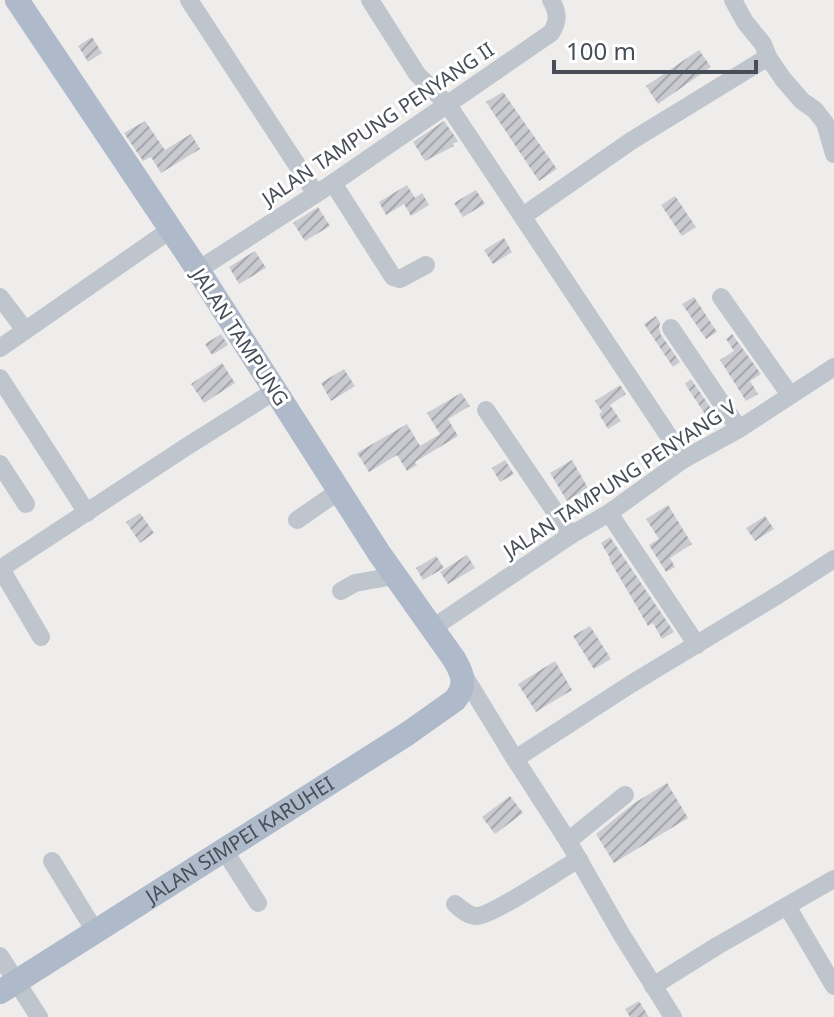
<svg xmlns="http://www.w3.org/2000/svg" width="834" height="1017" font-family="'Noto Sans',sans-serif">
<defs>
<pattern id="building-hatch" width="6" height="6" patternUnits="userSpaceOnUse" patternTransform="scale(2)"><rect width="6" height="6" fill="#cacbd1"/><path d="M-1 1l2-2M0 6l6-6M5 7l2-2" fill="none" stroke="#a6a7ac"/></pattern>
</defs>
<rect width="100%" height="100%" fill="#efedec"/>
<g fill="url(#building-hatch)">
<path d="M 92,37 L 102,53 L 88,62 L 78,46 Z"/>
<path d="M 699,50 L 711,67 L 658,104 L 646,86 Z"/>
<path d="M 503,92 L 557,169 L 539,181 L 486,102 Z"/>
<path d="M 145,121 L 165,150 L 191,134 L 200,149 L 161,173 L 151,157 L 143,161 L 124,133 Z"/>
<path d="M 444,121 L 458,141 L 453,144 L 454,146 L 425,161 L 413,142 Z"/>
<path d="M 407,185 L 415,198 L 422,193 L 429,205 L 411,216 L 404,204 L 386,215 L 379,202 Z"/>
<path d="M 476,190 L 485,204 L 463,217 L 454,203 Z"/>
<path d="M 675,196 L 696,227 L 682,236 L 661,205 Z"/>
<path d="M 318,207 L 330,226 L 305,241 L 293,223 Z"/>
<path d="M 504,238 L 512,252 L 493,264 L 484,250 Z"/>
<path d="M 255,251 L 266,268 L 239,284 L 229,267 Z"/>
<path d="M 694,297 L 717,332 L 706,339 L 682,304 Z"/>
<path d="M 656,316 L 660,323 L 659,328 L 661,335 L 680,362 L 673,367 L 644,324 Z"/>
<path d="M 221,334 L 228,345 L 212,355 L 205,344 Z"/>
<path d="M 732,334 L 761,374 L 750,381 L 758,394 L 746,401 L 720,360 L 734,351 L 726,339 Z"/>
<path d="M 222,363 L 235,383 L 204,403 L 191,384 Z"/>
<path d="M 344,369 L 355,386 L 331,401 L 321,383 Z"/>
<path d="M 691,379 L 712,410 L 705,414 L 685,384 Z"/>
<path d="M 620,385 L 626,394 L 610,405 L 621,421 L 608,429 L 599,414 L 602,412 L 595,401 Z"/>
<path d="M 461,393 L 470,406 L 448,419 L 458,436 L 415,462 L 417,465 L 407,471 L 397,455 L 369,472 L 357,453 L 407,424 L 420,446 L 440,434 L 427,413 Z"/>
<path d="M 505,460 L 514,474 L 500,482 L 492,468 Z"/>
<path d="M 572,460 L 588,488 L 567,501 L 550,473 Z"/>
<path d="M 668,505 L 692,544 L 670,558 L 675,567 L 666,572 L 649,545 L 659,539 L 646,519 Z"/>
<path d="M 140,513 L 154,533 L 140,543 L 126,522 Z"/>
<path d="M 765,516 L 774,529 L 755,541 L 746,528 Z"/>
<path d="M 610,537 L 674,632 L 662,639 L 653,623 L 648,626 L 609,559 L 610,558 L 601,543 Z"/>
<path d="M 467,555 L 475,568 L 448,584 L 440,572 Z"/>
<path d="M 436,556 L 444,568 L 423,580 L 416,568 Z"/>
<path d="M 590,626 L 611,659 L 594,669 L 573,636 Z"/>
<path d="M 555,661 L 572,690 L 536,712 L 518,684 Z"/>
<path d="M 667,783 L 688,818 L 614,863 L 596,834 L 633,804 Z"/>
<path d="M 510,796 L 523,813 L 495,834 L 482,817 Z"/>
<path d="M 639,1001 L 649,1017 L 630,1017 L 625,1009 Z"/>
</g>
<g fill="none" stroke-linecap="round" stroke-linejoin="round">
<g stroke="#bfc5cd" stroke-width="18">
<path d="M 189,0 L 316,194"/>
<path d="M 370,0 L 417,74 L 448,105 L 684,459"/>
<path d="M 733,0 L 745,22 L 763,44 L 768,57 L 783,79 L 802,101 L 815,110 L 825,123 L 834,154"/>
<path d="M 333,183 L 393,277 L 400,279 L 426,265"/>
<path d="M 523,216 L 631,141 L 768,57"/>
<path d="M 198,270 L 333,183 L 551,33 C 559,21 558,12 551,0"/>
<path d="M 0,297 L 25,330"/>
<path d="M 721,297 L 790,395"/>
<path d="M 671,328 L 739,429"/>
<path d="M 0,348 L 170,230"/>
<path d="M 0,378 L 87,513"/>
<path d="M 486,410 L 571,535"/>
<path d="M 0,464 L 26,504"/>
<path d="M 609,513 L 697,645"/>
<path d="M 297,520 L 339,491"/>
<path d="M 0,569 L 186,447 L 275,391"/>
<path d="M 1,569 L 41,637"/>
<path d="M 341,591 L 355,583 L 394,576"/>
<path d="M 431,629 L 571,535 L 609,513 L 684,459 L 739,429 L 834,367"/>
<path d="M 463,674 L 515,759 L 568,841 L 620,932 L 673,1017"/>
<path d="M 515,759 L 631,684 L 778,595 L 834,559"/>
<path d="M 568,841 L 625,795"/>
<path d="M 224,850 L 258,903"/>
<path d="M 52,861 L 95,931"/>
<path d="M 455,904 C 462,910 468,916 477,916 C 492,916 561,869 579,859"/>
<path d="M 787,906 L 834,986"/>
<path d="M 0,956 L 39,1017"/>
<path d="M 653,986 L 717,946 L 834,879"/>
</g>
<path stroke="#aeb9c9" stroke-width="24" id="s1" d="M 0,992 L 407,734 L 455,700 C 467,685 463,674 454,659 L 379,553 L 198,270 L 17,0"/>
</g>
<g text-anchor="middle" stroke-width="6" stroke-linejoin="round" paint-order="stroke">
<g font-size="20" fill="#474e58" stroke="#fff">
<text transform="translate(378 124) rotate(-34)" y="7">JALAN TAMPUNG PENYANG II</text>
<text transform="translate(240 337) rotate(57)" y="7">JALAN TAMPUNG</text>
<text transform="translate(620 479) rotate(-33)" y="7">JALAN TAMPUNG PENYANG V</text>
<text dy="7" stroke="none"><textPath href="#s1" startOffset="284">JALAN SIMPEI KARUHEI</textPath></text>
</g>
</g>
<path d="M554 60v12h202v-12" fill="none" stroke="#474e58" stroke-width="4"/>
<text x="566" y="60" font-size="24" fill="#474e58" stroke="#ffffff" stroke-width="6" paint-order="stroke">100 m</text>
</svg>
